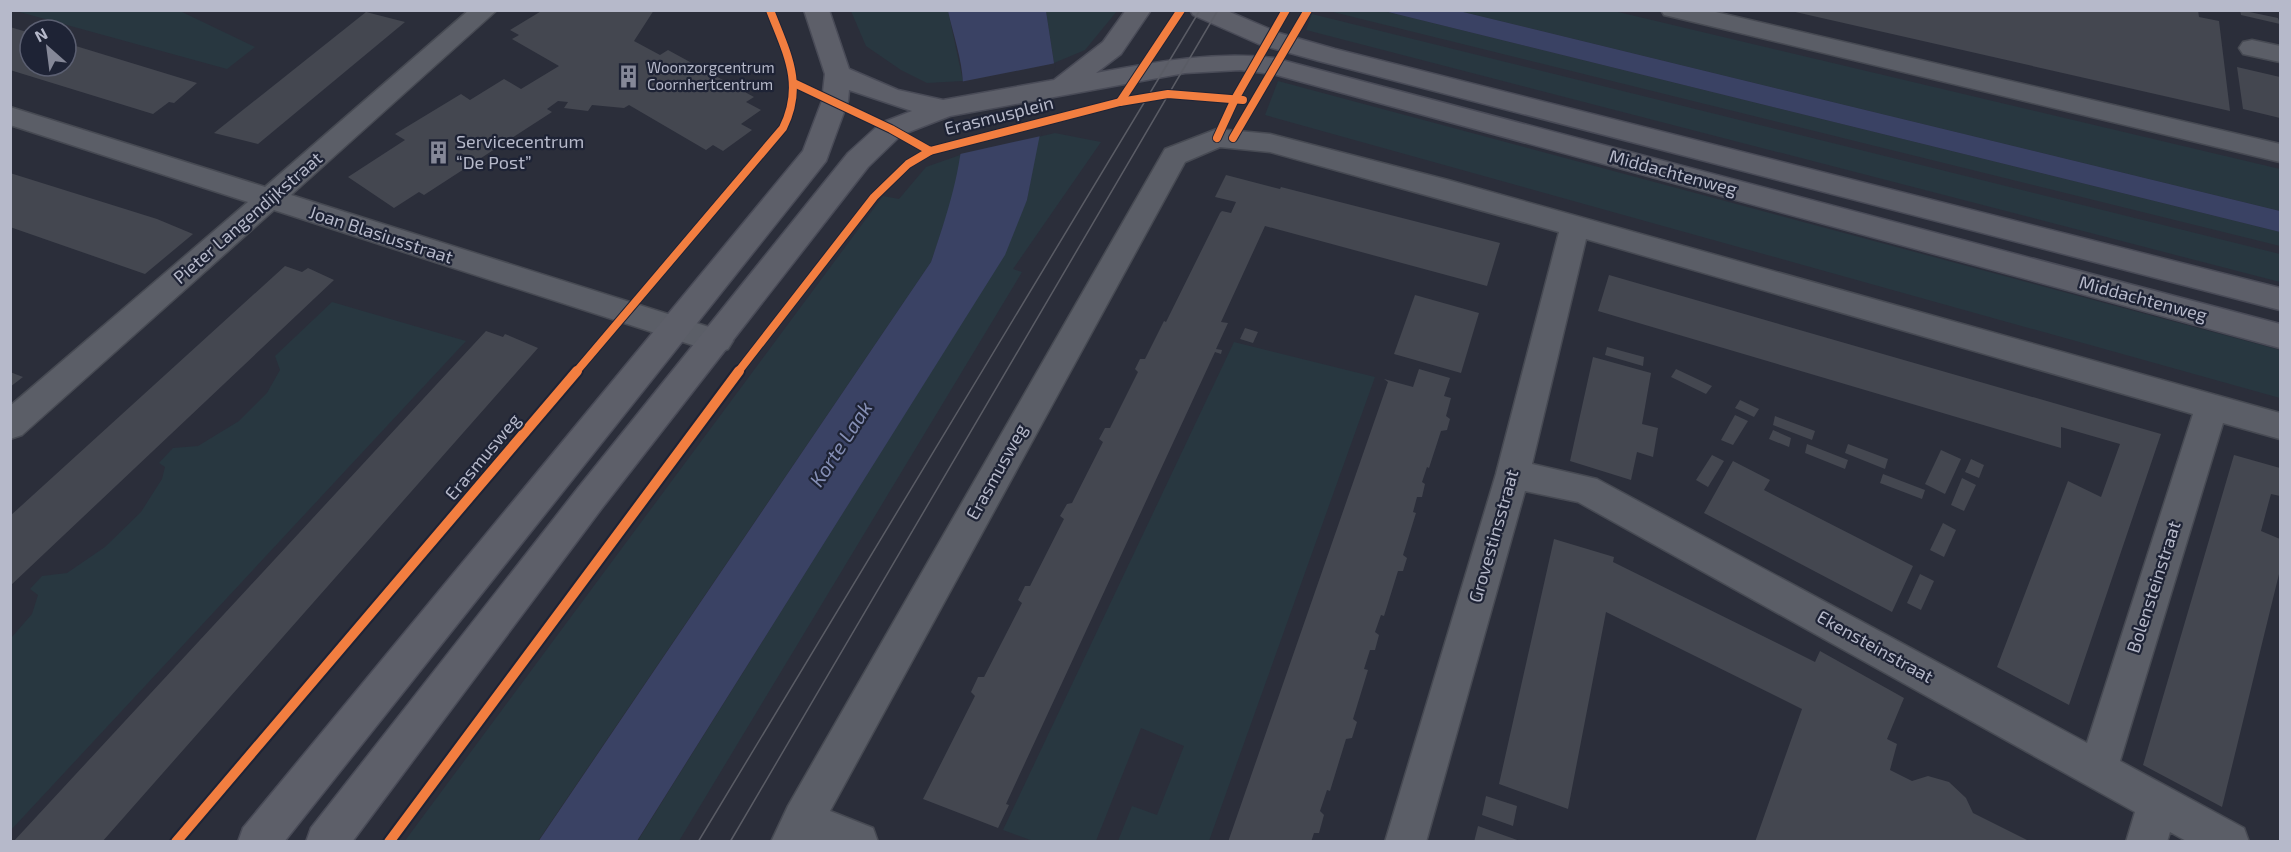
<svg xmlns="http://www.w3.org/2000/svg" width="2291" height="852" font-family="'Exo 2',sans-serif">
<rect width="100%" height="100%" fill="#2b2e3a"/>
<g fill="#283740">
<path d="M 16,11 L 180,11 L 255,47 L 227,69 Z"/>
<path d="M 851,11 L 948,11 L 963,81 L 927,83 L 901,70 L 866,46 Z"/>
<path d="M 1046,11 L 1117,11 L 1085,50 L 1054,63 Z"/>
<path d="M 1329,11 L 1384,11 L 2280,232 L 2280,246 Z"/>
<path d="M 1459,11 L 1614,11 L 2280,169 L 2280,211 Z"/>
<path d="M 1312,14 L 2280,254 L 2280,282 L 1306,30 Z"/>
<path d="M 1278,81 L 2280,350 L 2280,398 L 1265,115 Z"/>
<path d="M 1055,133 L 1101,142 L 1013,269 L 1022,272 L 679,841 L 637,842 L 969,311 L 1027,200 L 1038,137 Z"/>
<path d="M 963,154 L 952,200 L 931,262 L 538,841 L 404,842 L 883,196 L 899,199 L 926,167 Z"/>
<path d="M 332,302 L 466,341 L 11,830 L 11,638 L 32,614 L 38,595 L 30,589 L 42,576 L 67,573 L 105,547 L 141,512 L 162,479 L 165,467 L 159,463 L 173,448 L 198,446 L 239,421 L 267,393 L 280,370 L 275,356 Z"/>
<path d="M 1234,342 L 1375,377 L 1209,841 L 1118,841 L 1132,806 L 1157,815 L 1184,746 L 1141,728 L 1096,841 L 1033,841 L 1003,830 Z"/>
</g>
<g fill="#3a4264">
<path d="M 948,11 L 1046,11 L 1054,63 L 1027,200 L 1005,255 L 637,841 L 538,842 L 931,262 C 952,200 968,150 963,83 C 962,59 953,34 948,11 Z"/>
<path d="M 1384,11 L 1459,11 L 2280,211 L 2280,232 Z"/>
</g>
<path fill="#2b2e3a" d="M 1056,63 L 1041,136 L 960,154 L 960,82 Z"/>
<g fill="#444750">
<path d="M 543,10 L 654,10 L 634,41 L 660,55 L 668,50 L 754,97 L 746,102 L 761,110 L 741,124 L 752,130 L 723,151 L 713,145 L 706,150 L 629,105 L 624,108 L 592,105 L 588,111 L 564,108 L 568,102 L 558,101 L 547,109 L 552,112 L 424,195 L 419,192 L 394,208 L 348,177 L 405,140 L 395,134 L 461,94 L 470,100 L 504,79 L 521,89 L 559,66 L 512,39 L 519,35 L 510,30 Z"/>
<path d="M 2198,10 L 2199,17 L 2219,21 L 2230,111 L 1791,11 Z"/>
<path d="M 2240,10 L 2278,18 L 2280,24 L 2241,15 Z"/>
<path d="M 366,12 L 405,22 L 258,144 L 214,133 Z"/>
<path d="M 10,27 L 30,33 L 30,66 L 66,66 L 66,43 L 197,83 L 174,103 L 169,102 L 153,114 L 10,70 Z"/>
<path d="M 2237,67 L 2280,77 L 2280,118 L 2243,109 Z"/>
<path d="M 10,173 L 157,219 L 193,234 L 145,274 L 10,227 Z"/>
<path d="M 1226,175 L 1280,189 L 1281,187 L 1500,243 L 1487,286 L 1265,226 L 1221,322 L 1228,323 L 1216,349 L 1222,350 L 1221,354 L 1215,352 L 1006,804 L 1009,805 L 998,828 L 923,799 L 975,696 L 971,692 L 978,677 L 984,677 L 1022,603 L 1018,600 L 1025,586 L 1030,586 L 1064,519 L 1060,516 L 1067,504 L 1072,503 L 1103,442 L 1099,439 L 1105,428 L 1110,428 L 1138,372 L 1135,369 L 1140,359 L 1145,359 L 1164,321 L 1166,322 L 1220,213 L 1222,211 L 1231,213 L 1236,202 L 1215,197 Z"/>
<path d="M 285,266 L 302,272 L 308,268 L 334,280 L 10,586 L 10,516 Z"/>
<path d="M 1609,275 L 2161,434 L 2069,705 L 1997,667 L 2068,481 L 2101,497 L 2120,444 L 2061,427 L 2061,448 L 1598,311 Z"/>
<path d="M 1415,295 L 1479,313 L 1461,373 L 1394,354 Z"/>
<path d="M 1245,328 L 1258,332 L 1253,343 L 1240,339 Z"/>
<path d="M 486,331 L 503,337 L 505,334 L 538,348 L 102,842 L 13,842 Z"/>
<path d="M 1607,347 L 1644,357 L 1643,366 L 1605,355 Z"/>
<path d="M 1593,357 L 1651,373 L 1642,424 L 1658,428 L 1653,457 L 1637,452 L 1631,480 L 1570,461 Z"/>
<path d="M 1419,369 L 1450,378 L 1444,396 L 1451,398 L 1446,416 L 1450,419 L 1447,430 L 1441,431 L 1429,468 L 1427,467 L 1422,482 L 1425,484 L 1422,497 L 1417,497 L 1413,512 L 1416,513 L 1403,555 L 1407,558 L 1403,571 L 1398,571 L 1384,616 L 1381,615 L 1375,632 L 1379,635 L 1375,650 L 1370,650 L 1364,669 L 1368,670 L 1353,719 L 1357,722 L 1352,738 L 1346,739 L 1330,791 L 1327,790 L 1320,811 L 1324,815 L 1319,833 L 1314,833 L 1311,842 L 1228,842 L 1388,382 L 1384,379 L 1413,387 Z"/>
<path d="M 1676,369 L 1693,377 L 1712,386 L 1706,394 L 1671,377 Z"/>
<path d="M 10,372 L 23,377 L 10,387 Z"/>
<path d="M 1740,400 L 1759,409 L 1754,417 L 1735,408 Z"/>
<path d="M 1735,415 L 1748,421 L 1733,445 L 1721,440 Z"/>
<path d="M 1775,416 L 1815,431 L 1812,440 L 1773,425 Z"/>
<path d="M 1773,430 L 1791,438 L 1789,447 L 1769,439 Z"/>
<path d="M 1807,444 L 1848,460 L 1845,469 L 1805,453 Z"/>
<path d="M 1848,444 L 1888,459 L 1885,469 L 1845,453 Z"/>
<path d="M 1941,450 L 1961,459 L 1945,494 L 1925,484 Z"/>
<path d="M 1712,455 L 1724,461 L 1708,487 L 1696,480 Z"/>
<path d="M 2234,455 L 2280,468 L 2280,496 L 2271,494 L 2261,531 L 2280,539 L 2280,570 L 2222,807 L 2143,765 Z"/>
<path d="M 1971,459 L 1984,465 L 1979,478 L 1965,472 Z"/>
<path d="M 1733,461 L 1770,480 L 1764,490 L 1913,566 L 1892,612 L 1704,513 Z"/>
<path d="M 1883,474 L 1925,490 L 1922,499 L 1880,483 Z"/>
<path d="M 1962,478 L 1976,485 L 1964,511 L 1951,505 Z"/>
<path d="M 1943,523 L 1956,530 L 1944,557 L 1930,550 Z"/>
<path d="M 1554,539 L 1614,557 L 1613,562 L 1799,654 L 1815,662 L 1820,651 L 1904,698 L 1887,739 L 1897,744 L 1890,770 L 1912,781 L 1928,776 L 1949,782 L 1966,798 L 1973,813 L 2031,842 L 1755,842 L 1802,709 L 1606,612 L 1568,809 L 1499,784 Z"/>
<path d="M 1920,574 L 1934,581 L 1921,610 L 1907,603 Z"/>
<path d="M 1486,796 L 1517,806 L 1513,826 L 1482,815 Z"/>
<path d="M 1478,826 L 1520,841 L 1520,842 L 1474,842 Z"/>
</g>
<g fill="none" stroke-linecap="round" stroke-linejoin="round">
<defs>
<g id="minor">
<path d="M 469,10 L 497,10 L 291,195 L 728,333 L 733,341 L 728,349 L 717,353 L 274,210 L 22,435 L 10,439 L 10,406 L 248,202 L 10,125 L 10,107 L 265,187 Z"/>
<path d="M 1661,10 L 1707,10 L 2280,144 L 2280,162 L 1673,17 L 1664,15 Z"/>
<path d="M 2252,40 L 2280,46 L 2280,62 L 2243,54 L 2239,48 L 2243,42 Z"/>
<path d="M 1217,129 L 1270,134 L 1448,180 L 2280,413 L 2280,439 L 2223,423 L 2120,761 L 2244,828 L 2249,842 L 2188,842 L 2170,832 L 2167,842 L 2126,842 L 2135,812 L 1578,502 L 1525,491 L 1426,842 L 1385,842 L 1496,474 L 1559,232 L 1270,152 L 1220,147 L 1185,162 L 830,811 L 873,828 L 878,842 L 771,842 L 788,806 L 1165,149 ZM 1586,239 L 2193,414 L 2087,743 L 1597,479 L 1532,464 Z"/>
</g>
<g id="major">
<path d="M 804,10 L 829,10 L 849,69 L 898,90 L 943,100 L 1054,80 L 1103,42 L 1126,10 L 1151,10 L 1121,54 L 1096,73 C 1156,62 1213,51 1274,58 L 2280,324 L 2280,348 L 1273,74 L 1240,70 L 1185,73 L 950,116 L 901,135 L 868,167 L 602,508 L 352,842 L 306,842 L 311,828 L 578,488 L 848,153 L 881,123 L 912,111 L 849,90 L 848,101 L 826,161 L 284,842 L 238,842 L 243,828 L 803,151 L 822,101 L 825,74 Z"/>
<path d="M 1190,10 L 1225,10 L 1279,33 L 1335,49 L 2280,288 L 2280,310 L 1319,61 L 1261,45 L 1193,15 Z"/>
</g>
</defs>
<use href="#minor" stroke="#474a53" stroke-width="3"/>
<use href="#major" stroke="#494b57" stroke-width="3"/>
<use href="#minor" fill="#5b5e67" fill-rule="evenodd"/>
<use href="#major" fill="#5d5f69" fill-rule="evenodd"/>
<g stroke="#5a5c65" stroke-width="1.5">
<path d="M 698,842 L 1200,10"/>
<path d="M 730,842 L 1218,10"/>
</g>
<defs>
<g id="cycleway-far1">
<path d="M 796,84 L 891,129 L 930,151 L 1120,102 L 1181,10"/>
<path d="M 1120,102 L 1168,94 L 1243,100"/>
<path d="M 1217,138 L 1235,99 L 1286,10"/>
<path d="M 1233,138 L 1308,10"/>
<path d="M 576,372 L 783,128 C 805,84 786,52 770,10"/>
<path d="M 738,372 L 874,197 L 908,164 L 930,151"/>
</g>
<g id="cycleway">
<path d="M 176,842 L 577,371"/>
<path d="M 389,842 L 739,371"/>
</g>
</defs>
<use href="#cycleway-far1" stroke="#1e2335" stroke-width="10"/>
<use href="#cycleway" stroke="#1e2335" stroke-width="14"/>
<use href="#cycleway-far1" stroke="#f27e40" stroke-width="8"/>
<use href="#cycleway" stroke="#f27e40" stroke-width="10"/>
</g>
<defs>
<symbol id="building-bare" viewBox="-9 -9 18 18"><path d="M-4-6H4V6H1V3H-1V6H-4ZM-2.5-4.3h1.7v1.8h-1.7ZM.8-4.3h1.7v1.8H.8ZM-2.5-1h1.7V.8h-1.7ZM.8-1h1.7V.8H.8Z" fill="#858898" stroke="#1e2335" stroke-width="2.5" paint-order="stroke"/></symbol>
</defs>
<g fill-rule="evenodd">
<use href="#building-bare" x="612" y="60" width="33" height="33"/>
<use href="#building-bare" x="422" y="136" width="33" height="33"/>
</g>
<g text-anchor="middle" stroke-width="4.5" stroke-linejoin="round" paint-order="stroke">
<g font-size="15" fill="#b6b9ca" stroke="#1e2335" text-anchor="start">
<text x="647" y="73">Woonzorgcentrum<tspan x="647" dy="17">Coornhertcentrum</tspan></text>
</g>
<g font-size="18" fill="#b6b9ca" stroke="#1e2335">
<text transform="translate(999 116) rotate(-14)" y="6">Erasmusplein</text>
<text transform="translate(1673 173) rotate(15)" y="6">Middachtenweg</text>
<text transform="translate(248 218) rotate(-41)" y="6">Pieter Langendijkstraat</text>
<text transform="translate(381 235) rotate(18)" y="6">Joan Blasiusstraat</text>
<text transform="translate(2143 299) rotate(15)" y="6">Middachtenweg</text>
<text transform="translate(483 457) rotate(-50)" y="6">Erasmusweg</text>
<text transform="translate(997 472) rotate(-61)" y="6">Erasmusweg</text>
<text transform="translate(1494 536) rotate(-74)" y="6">Grovestinsstraat</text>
<text transform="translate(2154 587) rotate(-72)" y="6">Bolensteinstraat</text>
<text transform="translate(1875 647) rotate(29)" y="6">Ekensteinstraat</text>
</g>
<g font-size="18" fill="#b6b9ca" stroke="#1e2335" text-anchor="start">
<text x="456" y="148">Servicecentrum<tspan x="456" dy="21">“De Post”</tspan></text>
</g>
<g font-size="20" font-style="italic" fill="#858fb5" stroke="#1e2335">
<text transform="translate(841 444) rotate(-57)" y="7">Korte Laak</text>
</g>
</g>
<rect width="2291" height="852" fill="none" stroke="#b6b9ca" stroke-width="24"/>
<g transform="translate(48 48) rotate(332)"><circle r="28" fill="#1e2335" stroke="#5b5f71" stroke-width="1.5"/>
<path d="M0-4.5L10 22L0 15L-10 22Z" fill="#858898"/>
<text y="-9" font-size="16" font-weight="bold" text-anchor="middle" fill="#b6b9ca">N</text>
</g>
</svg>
